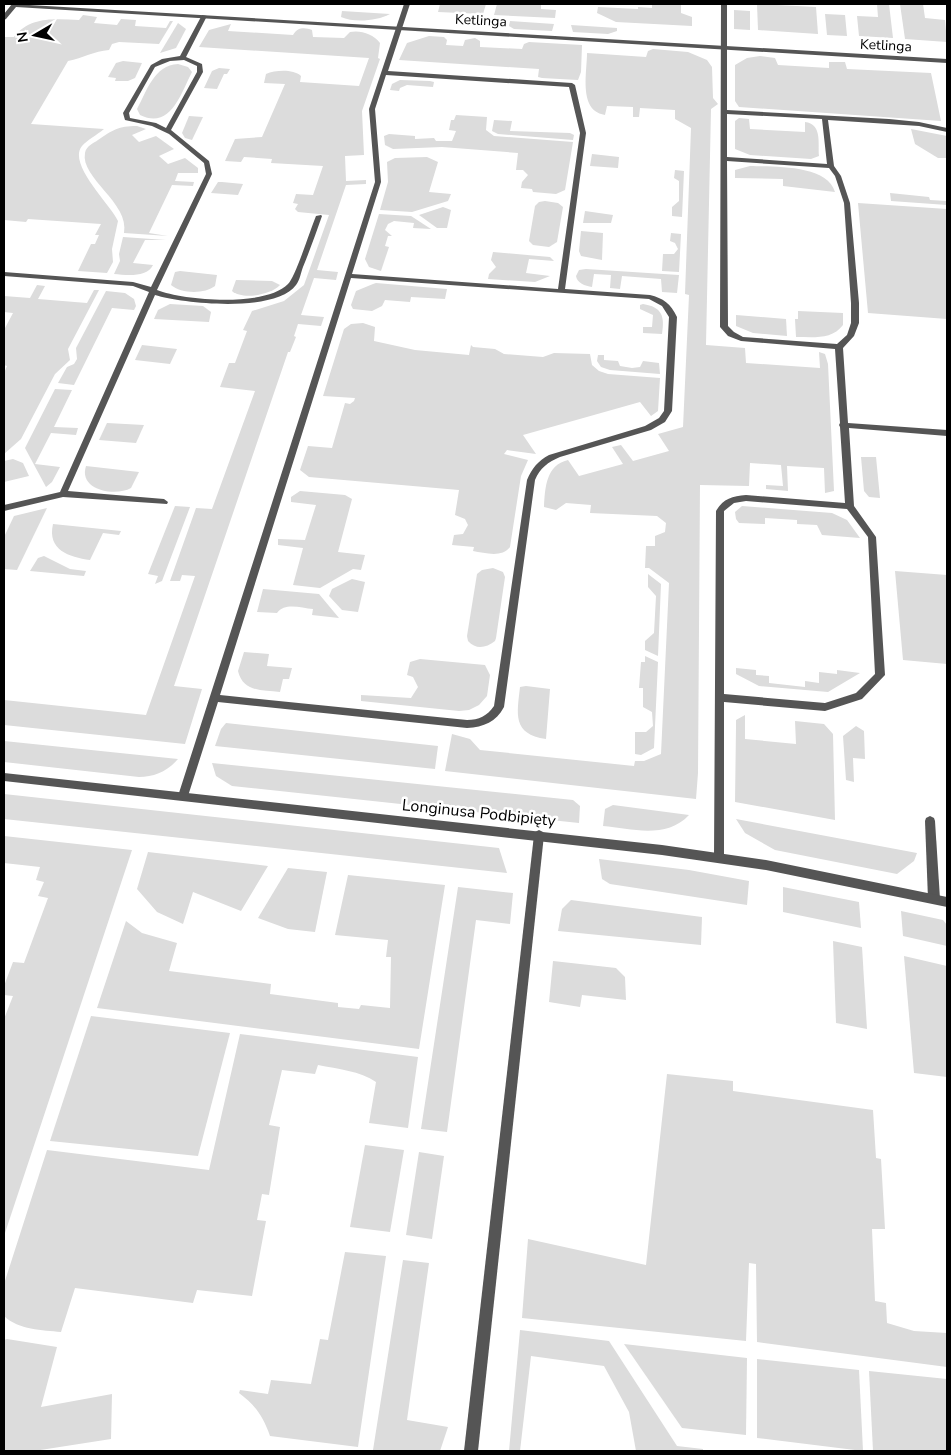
<svg xmlns="http://www.w3.org/2000/svg" width="951" height="1455" font-family="'Nunito Sans',sans-serif">
<rect width="100%" height="100%" fill="#fff"/>
<g fill="#dcdcdc">
<path d="M 440,4 L 486,4 L 483,14 L 438,12 Z"/>
<path d="M 497,4 L 541,4 L 541,9 L 556,10 L 555,18 L 494,15 Z"/>
<path d="M 652,4 L 681,4 L 681,13 L 692,17 L 692,26 L 616,22 L 597,13 L 598,7 L 638,9 L 638,7 L 652,8 Z"/>
<path d="M 757,4 L 816,7 L 818,34 L 758,30 Z"/>
<path d="M 877,4 L 889,4 L 893,38 L 859,36 L 857,16 L 878,17 Z"/>
<path d="M 900,4 L 923,4 L 925,18 L 945,20 L 947,42 L 905,39 Z"/>
<path d="M 734,10 L 750,11 L 750,30 L 734,29 Z"/>
<path d="M 342,11 L 390,14 C 377,21 354,23 341,17 Z"/>
<path d="M 825,14 L 845,15 L 847,36 L 827,35 Z"/>
<path d="M 83,15 L 97,17 L 94,23 L 117,25 L 121,19 L 136,20 L 135,26 L 166,28 L 170,21 L 173,21 L 159,44 L 119,42 L 112,44 L 109,50 C 94,51 83,58 68,61 L 31,124 L 104,129 C 97,135 87,140 82,146 C 67,164 111,205 118,221 L 112,249 L 113,262 L 107,273 L 78,271 L 91,244 L 95,244 L 99,235 L 95,235 L 101,224 L 28,219 L 26,222 L 4,220 L 4,37 L 14,37 C 30,16 55,19 79,20 Z"/>
<path d="M 510,21 L 554,24 L 552,31 L 514,29 L 509,26 Z"/>
<path d="M 178,23 L 186,29 L 176,48 L 160,53 Z"/>
<path d="M 231,24 L 228,31 L 293,35 C 297,27 305,27 312,30 L 313,37 L 344,38 L 350,32 C 361,30 373,34 380,43 L 378,58 L 380,59 L 362,111 L 364,155 L 345,156 L 346,181 L 366,180 L 366,184 L 346,185 L 317,270 L 338,272 L 336,280 L 314,278 L 301,315 L 324,317 L 321,326 L 298,324 L 294,336 L 296,337 L 290,352 L 288,352 L 174,686 L 202,689 L 185,744 L 4,725 L 4,700 L 146,715 L 195,576 L 182,575 L 180,581 L 170,581 L 196,508 L 212,509 L 255,391 L 220,387 L 229,363 L 235,363 L 247,331 L 243,330 L 252,311 L 284,301 L 304,285 L 329,215 L 298,212 L 295,209 L 298,204 L 293,203 L 296,194 L 313,195 L 323,166 L 271,163 L 272,159 L 244,157 L 241,162 L 225,161 L 235,139 L 262,137 L 285,84 L 264,83 L 266,74 C 276,70 293,69 301,76 L 300,82 L 359,86 L 369,58 L 199,47 L 209,30 Z"/>
<path d="M 571,25 L 617,28 L 617,31 L 608,34 L 573,32 Z"/>
<path d="M 429,36 L 444,37 L 447,40 L 446,45 L 463,46 L 465,40 L 475,38 L 480,41 L 480,47 L 522,49 L 524,44 L 529,42 L 582,45 L 581,72 L 578,80 L 542,78 L 538,77 L 539,69 L 399,60 L 407,43 Z"/>
<path d="M 653,49 L 688,52 L 707,60 L 712,67 L 713,98 L 718,104 L 711,109 L 706,345 L 745,348 L 746,363 L 820,368 L 819,352 L 825,354 L 828,364 L 834,491 L 825,493 L 824,468 L 787,466 L 788,491 L 766,489 L 766,485 L 783,486 L 781,465 L 750,463 L 749,486 L 700,485 L 698,773 L 696,799 L 445,771 L 452,734 L 470,739 L 480,750 L 634,766 L 635,761 L 644,761 L 661,754 L 669,583 L 649,568 L 645,568 L 646,546 L 655,546 L 655,536 L 665,532 L 666,523 L 657,516 L 590,513 L 591,505 L 566,503 L 556,510 L 544,507 C 545,488 546,465 568,460 L 579,476 L 623,464 L 612,447 L 621,445 L 633,461 L 669,451 L 658,434 L 683,427 L 689,295 L 685,294 L 691,128 L 675,119 L 675,110 L 640,108 L 639,117 L 633,117 L 633,107 L 607,106 L 605,115 C 578,111 587,73 587,53 L 646,57 L 648,51 Z"/>
<path d="M 760,56 L 775,58 L 778,65 L 829,68 L 829,62 L 845,62 L 847,69 L 931,73 L 941,121 L 739,107 L 735,101 L 735,65 L 747,58 Z"/>
<path d="M 123,61 L 142,63 L 135,78 L 128,81 L 115,81 L 116,78 L 108,77 L 116,63 Z"/>
<path d="M 178,64 L 188,67 L 192,72 C 181,93 171,130 140,115 L 137,109 C 147,91 154,65 178,64 Z"/>
<path d="M 219,68 L 230,69 L 227,74 L 224,74 L 217,89 L 204,88 L 212,71 Z"/>
<path d="M 400,80 L 430,81 L 434,82 L 433,87 L 407,85 L 400,88 L 399,91 L 390,90 L 392,84 Z"/>
<path d="M 456,115 L 487,117 L 486,130 L 494,136 L 573,142 L 565,190 L 556,194 L 533,192 L 532,189 L 521,188 L 522,182 L 528,175 L 523,170 L 516,170 L 518,153 L 442,147 L 393,149 L 385,145 L 384,136 L 389,134 L 415,136 L 415,139 L 434,138 L 436,141 L 452,141 L 456,131 L 449,130 L 451,120 L 454,120 Z"/>
<path d="M 189,116 L 203,117 L 192,140 L 185,138 L 182,133 Z"/>
<path d="M 739,118 L 749,119 L 750,129 L 805,132 L 805,122 C 822,124 818,142 819,156 L 811,159 L 750,155 L 735,149 L 735,121 Z"/>
<path d="M 494,120 L 512,121 L 510,131 L 570,133 L 574,135 L 573,140 L 498,134 L 492,131 Z"/>
<path d="M 137,126 L 146,129 L 132,135 L 139,142 L 156,136 L 174,149 L 159,156 L 168,164 L 185,158 L 198,168 L 198,173 L 178,173 L 175,181 L 194,182 L 193,186 L 172,185 L 149,233 L 168,236 L 124,233 C 130,203 80,178 85,153 C 86,146 94,143 98,140 C 113,130 118,126 137,126 Z"/>
<path d="M 911,129 L 947,136 L 947,158 L 938,158 L 915,144 Z"/>
<path d="M 592,154 L 619,157 L 618,168 L 590,166 Z"/>
<path d="M 427,157 L 438,162 L 429,192 L 451,194 L 448,201 L 412,212 L 380,210 L 388,182 L 387,162 L 395,158 Z"/>
<path d="M 750,166 C 772,167 827,164 835,192 L 783,186 L 783,179 L 735,178 L 735,170 Z"/>
<path d="M 675,170 L 684,171 L 682,217 L 672,216 L 672,207 L 679,201 L 679,181 L 674,178 Z"/>
<path d="M 218,182 L 222,182 L 243,184 L 238,195 L 211,193 Z"/>
<path d="M 890,193 L 929,197 L 930,200 L 947,201 L 947,205 L 891,201 Z"/>
<path d="M 545,201 L 558,203 L 563,207 L 557,242 L 549,247 L 533,245 L 529,241 L 535,206 L 539,202 Z"/>
<path d="M 858,203 L 947,209 L 947,319 L 868,313 Z"/>
<path d="M 443,207 L 451,210 L 447,228 L 437,228 L 419,215 Z"/>
<path d="M 585,211 L 613,215 L 611,223 L 583,223 Z"/>
<path d="M 379,214 L 411,216 L 431,229 L 413,228 L 414,223 L 394,221 L 388,224 L 385,230 L 392,236 L 388,236 L 385,246 L 389,247 L 381,271 L 369,267 L 365,259 Z"/>
<path d="M 581,231 L 603,233 L 602,260 L 581,256 L 579,251 Z"/>
<path d="M 671,233 L 681,234 L 679,272 L 662,271 L 663,254 L 674,254 L 678,249 L 675,243 L 670,241 Z"/>
<path d="M 123,237 L 166,240 L 145,240 L 133,263 L 153,265 C 147,278 126,275 114,274 L 120,261 L 119,254 Z"/>
<path d="M 493,252 L 550,257 L 554,261 L 529,259 L 526,273 L 550,276 L 535,282 L 488,279 L 489,274 L 496,267 L 491,260 Z"/>
<path d="M 586,269 L 679,275 L 677,293 L 662,292 L 661,279 L 622,276 L 620,289 L 610,288 L 611,275 L 594,274 L 592,287 C 585,286 577,283 576,276 L 579,270 Z"/>
<path d="M 180,271 L 217,275 L 215,286 C 205,294 181,294 171,285 L 175,272 Z"/>
<path d="M 236,280 L 272,281 L 280,285 C 271,295 242,300 232,291 Z"/>
<path d="M 373,284 L 376,283 L 447,289 L 445,299 L 411,297 L 410,302 L 385,300 L 382,306 L 372,311 L 353,309 L 351,305 L 356,291 Z"/>
<path d="M 37,285 L 45,286 L 38,299 L 87,303 L 94,290 L 99,290 L 68,349 L 70,360 L 55,374 L 21,439 L 4,454 L 4,373 L 7,366 L 4,365 L 4,330 L 13,313 L 4,312 L 4,296 L 30,298 Z"/>
<path d="M 106,291 L 125,293 L 134,299 L 136,306 L 134,310 L 112,308 L 74,385 L 58,383 L 67,367 L 74,364 L 77,359 L 76,348 Z"/>
<path d="M 170,304 L 203,306 L 211,312 L 209,322 L 154,319 L 158,310 Z"/>
<path d="M 643,304 C 662,307 665,316 662,334 L 643,333 L 643,327 L 652,327 L 653,315 L 640,309 L 640,305 Z"/>
<path d="M 798,311 L 843,313 L 843,325 C 832,340 813,337 796,337 L 795,319 L 798,319 Z"/>
<path d="M 736,315 L 786,319 L 787,336 L 753,333 L 736,326 Z"/>
<path d="M 363,323 L 375,327 L 374,341 L 415,350 L 469,355 L 471,345 L 473,347 L 495,349 L 504,354 L 543,357 L 554,353 L 590,354 L 592,365 L 599,371 L 608,374 L 660,378 L 658,411 L 651,416 L 640,402 L 523,435 L 536,454 L 507,450 L 504,454 L 528,460 L 521,476 L 510,547 C 502,558 485,553 473,551 L 474,547 L 452,545 L 454,535 L 463,534 L 468,525 L 465,519 L 455,515 L 459,490 L 309,477 L 300,470 L 308,446 L 332,448 L 345,403 L 350,404 L 354,401 L 355,398 L 323,396 L 344,329 L 351,324 Z"/>
<path d="M 142,345 L 177,349 L 170,364 L 135,360 Z"/>
<path d="M 598,355 L 604,355 L 604,360 L 618,361 L 620,366 L 632,368 L 640,367 L 643,361 L 659,363 L 660,374 L 610,370 L 601,367 L 597,361 Z"/>
<path d="M 55,389 L 72,390 L 54,427 L 78,428 L 76,435 L 51,433 L 35,464 L 60,467 L 52,482 L 46,487 L 25,448 Z"/>
<path d="M 107,423 L 144,425 L 136,443 L 99,440 Z"/>
<path d="M 861,457 L 876,457 L 880,498 L 869,497 L 864,491 Z"/>
<path d="M 13,459 L 23,463 L 29,476 L 4,482 L 4,461 Z"/>
<path d="M 86,466 L 139,472 L 131,488 C 115,497 78,490 86,466 Z"/>
<path d="M 300,491 L 345,495 L 352,499 L 338,552 L 365,555 L 361,570 L 353,569 L 320,588 L 293,585 L 303,548 L 278,545 L 278,539 L 305,540 L 316,505 L 291,502 L 291,497 Z"/>
<path d="M 175,506 L 190,507 L 162,581 L 155,584 L 158,576 L 148,574 Z"/>
<path d="M 742,506 L 832,513 L 847,520 L 860,538 L 822,535 L 817,525 L 797,524 L 797,520 L 765,518 L 765,524 L 739,523 L 736,519 L 735,512 Z"/>
<path d="M 47,508 L 17,570 L 4,569 L 4,537 L 14,516 Z"/>
<path d="M 53,524 L 121,531 L 119,535 L 103,533 L 90,560 C 69,557 47,550 53,524 Z"/>
<path d="M 44,556 L 70,569 L 86,571 L 84,576 L 30,571 L 38,558 Z"/>
<path d="M 493,568 L 503,572 L 505,577 L 496,638 L 495,641 C 486,648 476,650 468,641 L 467,636 L 477,574 L 482,570 Z"/>
<path d="M 895,571 L 947,575 L 947,664 L 903,660 Z"/>
<path d="M 648,574 L 661,584 L 658,656 L 645,650 L 645,641 L 654,633 L 656,596 L 648,587 Z"/>
<path d="M 352,579 L 365,582 L 358,612 L 342,610 L 329,596 L 332,589 Z"/>
<path d="M 263,589 L 319,594 L 339,618 L 312,615 L 313,609 C 301,608 285,602 277,613 L 257,612 Z"/>
<path d="M 244,652 L 269,654 L 267,666 L 292,668 L 289,679 L 283,679 L 280,692 C 262,690 243,692 238,671 Z"/>
<path d="M 645,656 L 658,662 L 654,748 L 641,755 L 635,754 L 635,732 L 646,732 L 653,726 L 652,712 L 643,707 L 643,688 L 639,688 L 641,662 L 645,662 Z"/>
<path d="M 420,659 L 485,665 L 490,675 L 487,696 L 479,705 L 469,710 L 459,711 L 361,701 L 361,695 L 411,698 L 418,687 L 413,677 L 407,675 L 410,662 Z"/>
<path d="M 736,668 L 756,670 L 756,675 L 769,676 L 769,683 L 805,687 L 805,681 L 819,683 L 819,672 L 837,674 L 837,670 L 860,673 L 828,692 L 759,686 L 736,674 Z"/>
<path d="M 526,686 L 550,689 L 546,739 C 512,734 517,714 520,687 Z"/>
<path d="M 745,715 L 745,739 L 796,744 L 795,721 L 824,724 L 833,734 L 835,820 L 735,802 L 736,727 L 736,720 Z"/>
<path d="M 226,723 L 438,746 L 435,769 L 215,746 L 221,729 Z"/>
<path d="M 856,726 L 864,731 L 865,759 L 853,758 L 854,782 L 846,780 L 843,736 Z"/>
<path d="M 4,741 L 178,759 C 168,771 154,777 139,777 L 4,762 Z"/>
<path d="M 212,763 L 573,800 L 580,806 L 579,823 L 232,786 L 216,776 Z"/>
<path d="M 4,794 L 499,848 L 507,873 L 4,819 Z"/>
<path d="M 613,805 L 689,815 C 667,839 632,829 603,826 L 605,809 Z"/>
<path d="M 736,819 L 917,853 L 914,861 L 897,874 L 775,850 L 745,833 Z"/>
<path d="M 4,836 L 132,850 L 4,1236 L 4,1019 L 13,996 L 4,995 L 4,986 L 13,962 L 24,963 L 48,898 L 38,896 L 44,882 L 36,880 L 40,867 L 4,863 Z"/>
<path d="M 148,852 L 268,866 L 241,911 L 193,892 L 183,924 L 157,912 L 137,889 Z"/>
<path d="M 599,859 L 689,870 L 749,881 L 747,905 L 610,884 L 602,879 Z"/>
<path d="M 288,868 L 327,872 L 315,932 L 288,929 L 258,918 Z"/>
<path d="M 348,875 L 445,885 L 419,1049 L 97,1008 L 126,921 L 142,933 L 177,943 L 169,971 L 271,984 L 270,994 L 338,1003 L 338,1007 L 359,1009 L 361,1005 L 390,1008 L 391,957 L 386,957 L 388,940 L 335,935 Z"/>
<path d="M 458,887 L 513,893 L 510,924 L 476,920 L 447,1132 L 421,1129 Z"/>
<path d="M 783,887 L 859,902 L 861,928 L 783,912 Z"/>
<path d="M 571,900 L 702,917 L 701,945 L 558,931 L 562,909 Z"/>
<path d="M 901,911 L 943,920 L 947,925 L 947,946 L 903,936 Z"/>
<path d="M 833,941 L 862,947 L 867,1029 L 836,1023 Z"/>
<path d="M 904,956 L 947,966 L 947,1077 L 914,1073 Z"/>
<path d="M 553,961 L 616,968 L 625,977 L 626,1000 L 582,995 L 580,1007 L 549,1002 Z"/>
<path d="M 91,1016 L 230,1033 L 198,1156 L 50,1141 Z"/>
<path d="M 240,1034 L 418,1057 L 408,1128 L 369,1123 L 376,1082 C 360,1071 338,1069 318,1065 L 315,1074 L 282,1070 L 269,1125 L 280,1127 L 269,1195 L 262,1194 L 257,1220 L 266,1221 L 252,1296 L 197,1290 L 193,1303 L 75,1288 L 61,1332 C 42,1330 19,1330 4,1316 L 4,1284 L 47,1150 L 209,1170 Z"/>
<path d="M 667,1074 L 733,1081 L 733,1091 L 873,1110 L 876,1158 L 881,1159 L 885,1229 L 872,1229 L 875,1301 L 886,1303 L 887,1323 L 914,1331 L 947,1333 L 947,1367 L 757,1342 L 756,1264 L 749,1263 L 746,1341 L 522,1318 L 528,1239 L 646,1265 Z"/>
<path d="M 365,1145 L 404,1150 L 390,1232 L 350,1227 Z"/>
<path d="M 419,1152 L 444,1156 L 432,1239 L 406,1235 Z"/>
<path d="M 345,1252 L 386,1256 L 358,1447 L 270,1436 C 263,1416 255,1405 239,1393 L 240,1390 L 268,1394 L 271,1380 L 311,1384 L 320,1339 L 328,1340 Z"/>
<path d="M 403,1260 L 429,1263 L 407,1420 L 448,1427 L 440,1451 L 373,1450 Z"/>
<path d="M 520,1330 L 609,1341 L 677,1446 L 703,1449 L 703,1451 L 636,1451 L 629,1412 L 604,1366 L 531,1356 L 520,1451 L 509,1451 Z"/>
<path d="M 7,1339 L 57,1347 L 41,1407 L 112,1394 L 111,1439 L 34,1451 L 4,1451 L 4,1340 Z"/>
<path d="M 624,1344 L 747,1358 L 746,1435 L 682,1428 Z"/>
<path d="M 757,1359 L 859,1370 L 863,1451 L 757,1438 Z"/>
<path d="M 869,1371 L 947,1379 L 947,1451 L 873,1451 Z"/>
</g>
<g fill="none" stroke-linecap="round" stroke-linejoin="round">
<g fill="#555" fill-rule="evenodd">
<path d="M 404,4 L 410,4 L 388,71 L 572,83 L 575,85 L 586,133 L 565,289 L 650,295 C 663,298 671,304 677,317 L 672,411 L 665,422 L 651,430 L 560,457 C 548,462 540,468 535,480 L 504,707 C 496,722 484,727 467,728 L 218,702 L 188,796 L 187,799 L 183,800 L 179,799 L 178,796 L 375,182 L 369,109 ZM 386,75 L 569,87 L 580,133 L 558,289 L 352,274 L 381,182 L 375,109 ZM 351,278 L 649,299 L 662,306 L 669,317 L 664,411 L 659,418 L 645,426 L 549,455 C 538,461 532,468 527,480 L 494,706 C 487,716 479,720 467,720 L 220,695 Z"/>
<path d="M 721,4 L 727,4 L 727,110 L 889,119 L 919,122 L 947,128 L 947,132 L 919,126 L 828,120 L 834,166 L 841,176 L 850,203 L 859,303 L 859,323 L 854,336 L 843,348 L 848,423 L 947,430 L 947,436 L 849,428 L 854,506 L 876,537 L 885,675 L 862,699 L 825,711 L 724,702 L 724,858 L 723,861 L 719,863 L 715,861 L 714,858 L 716,511 C 723,499 732,496 746,495 L 845,503 L 840,427 L 839,425 L 840,423 L 835,349 L 741,341 L 728,336 L 720,327 ZM 727,114 L 822,119 L 827,164 L 727,157 ZM 727,161 L 829,168 L 835,176 L 844,203 L 851,303 L 851,323 L 847,335 L 837,344 L 743,337 L 734,332 L 728,326 ZM 746,501 L 847,509 L 868,537 L 875,674 L 856,693 L 825,703 L 724,694 L 724,511 L 734,503 Z"/>
<path d="M 202,15 L 207,16 L 186,57 L 202,64 L 203,72 L 171,130 L 209,161 L 212,174 L 157,290 C 185,301 266,307 288,284 C 295,278 311,228 316,216 L 321,215 L 322,216 C 316,233 310,250 303,267 C 301,272 300,280 296,285 C 276,313 184,304 155,295 L 68,491 L 164,499 L 168,502 L 167,504 L 63,497 L 4,511 L 4,505 L 60,492 L 149,292 L 133,286 L 4,276 L 4,272 L 133,282 L 151,287 L 206,174 L 204,163 L 169,134 L 152,126 L 125,120 L 123,113 L 151,65 L 162,59 L 180,56 ZM 184,60 L 197,66 L 197,72 L 166,128 L 156,123 L 130,118 L 129,113 L 155,67 L 170,61 Z"/>
<path d="M 930,816 L 934,818 L 935,821 L 940,899 L 938,902 L 934,904 L 930,902 L 928,899 L 925,821 L 926,818 Z"/>
<path d="M 539,830 L 543,832 L 544,835 L 478,1451 L 464,1451 L 534,835 L 535,832 Z"/>
</g>
<g fill="#555" fill-rule="evenodd">
<path d="M 12,4 L 947,59 L 947,63 L 16,7 L 6,19 L 4,20 L 4,14 Z"/>
<path d="M 4,773 L 662,845 L 766,860 L 947,897 L 947,907 L 766,870 L 662,855 L 4,781 Z"/>
</g>
</g>
<g text-anchor="middle" stroke-width="5" stroke-linejoin="round" paint-order="stroke">
<g font-size="14" fill="#000" stroke="#fff">
<text transform="translate(481 20) rotate(3)" y="5">Ketlinga</text>
<text transform="translate(886 45) rotate(3)" y="5">Ketlinga</text>
</g>
<g font-size="16" fill="#000" stroke="#fff">
<text transform="translate(479 812) rotate(6)" y="6">Longinusa Podbipięty</text>
</g>
</g>
<rect width="951" height="1455" fill="none" stroke="#000000" stroke-width="10"/>
<g transform="translate(35 35) rotate(261)" stroke="#ffffff" stroke-width="4" paint-order="stroke">
<path d="M0-4L9 19L0 12L-9 19Z" fill="#000000"/>
<text y="-8" font-size="14" font-weight="bold" text-anchor="middle" fill="#000000">N</text>
</g>
</svg>
